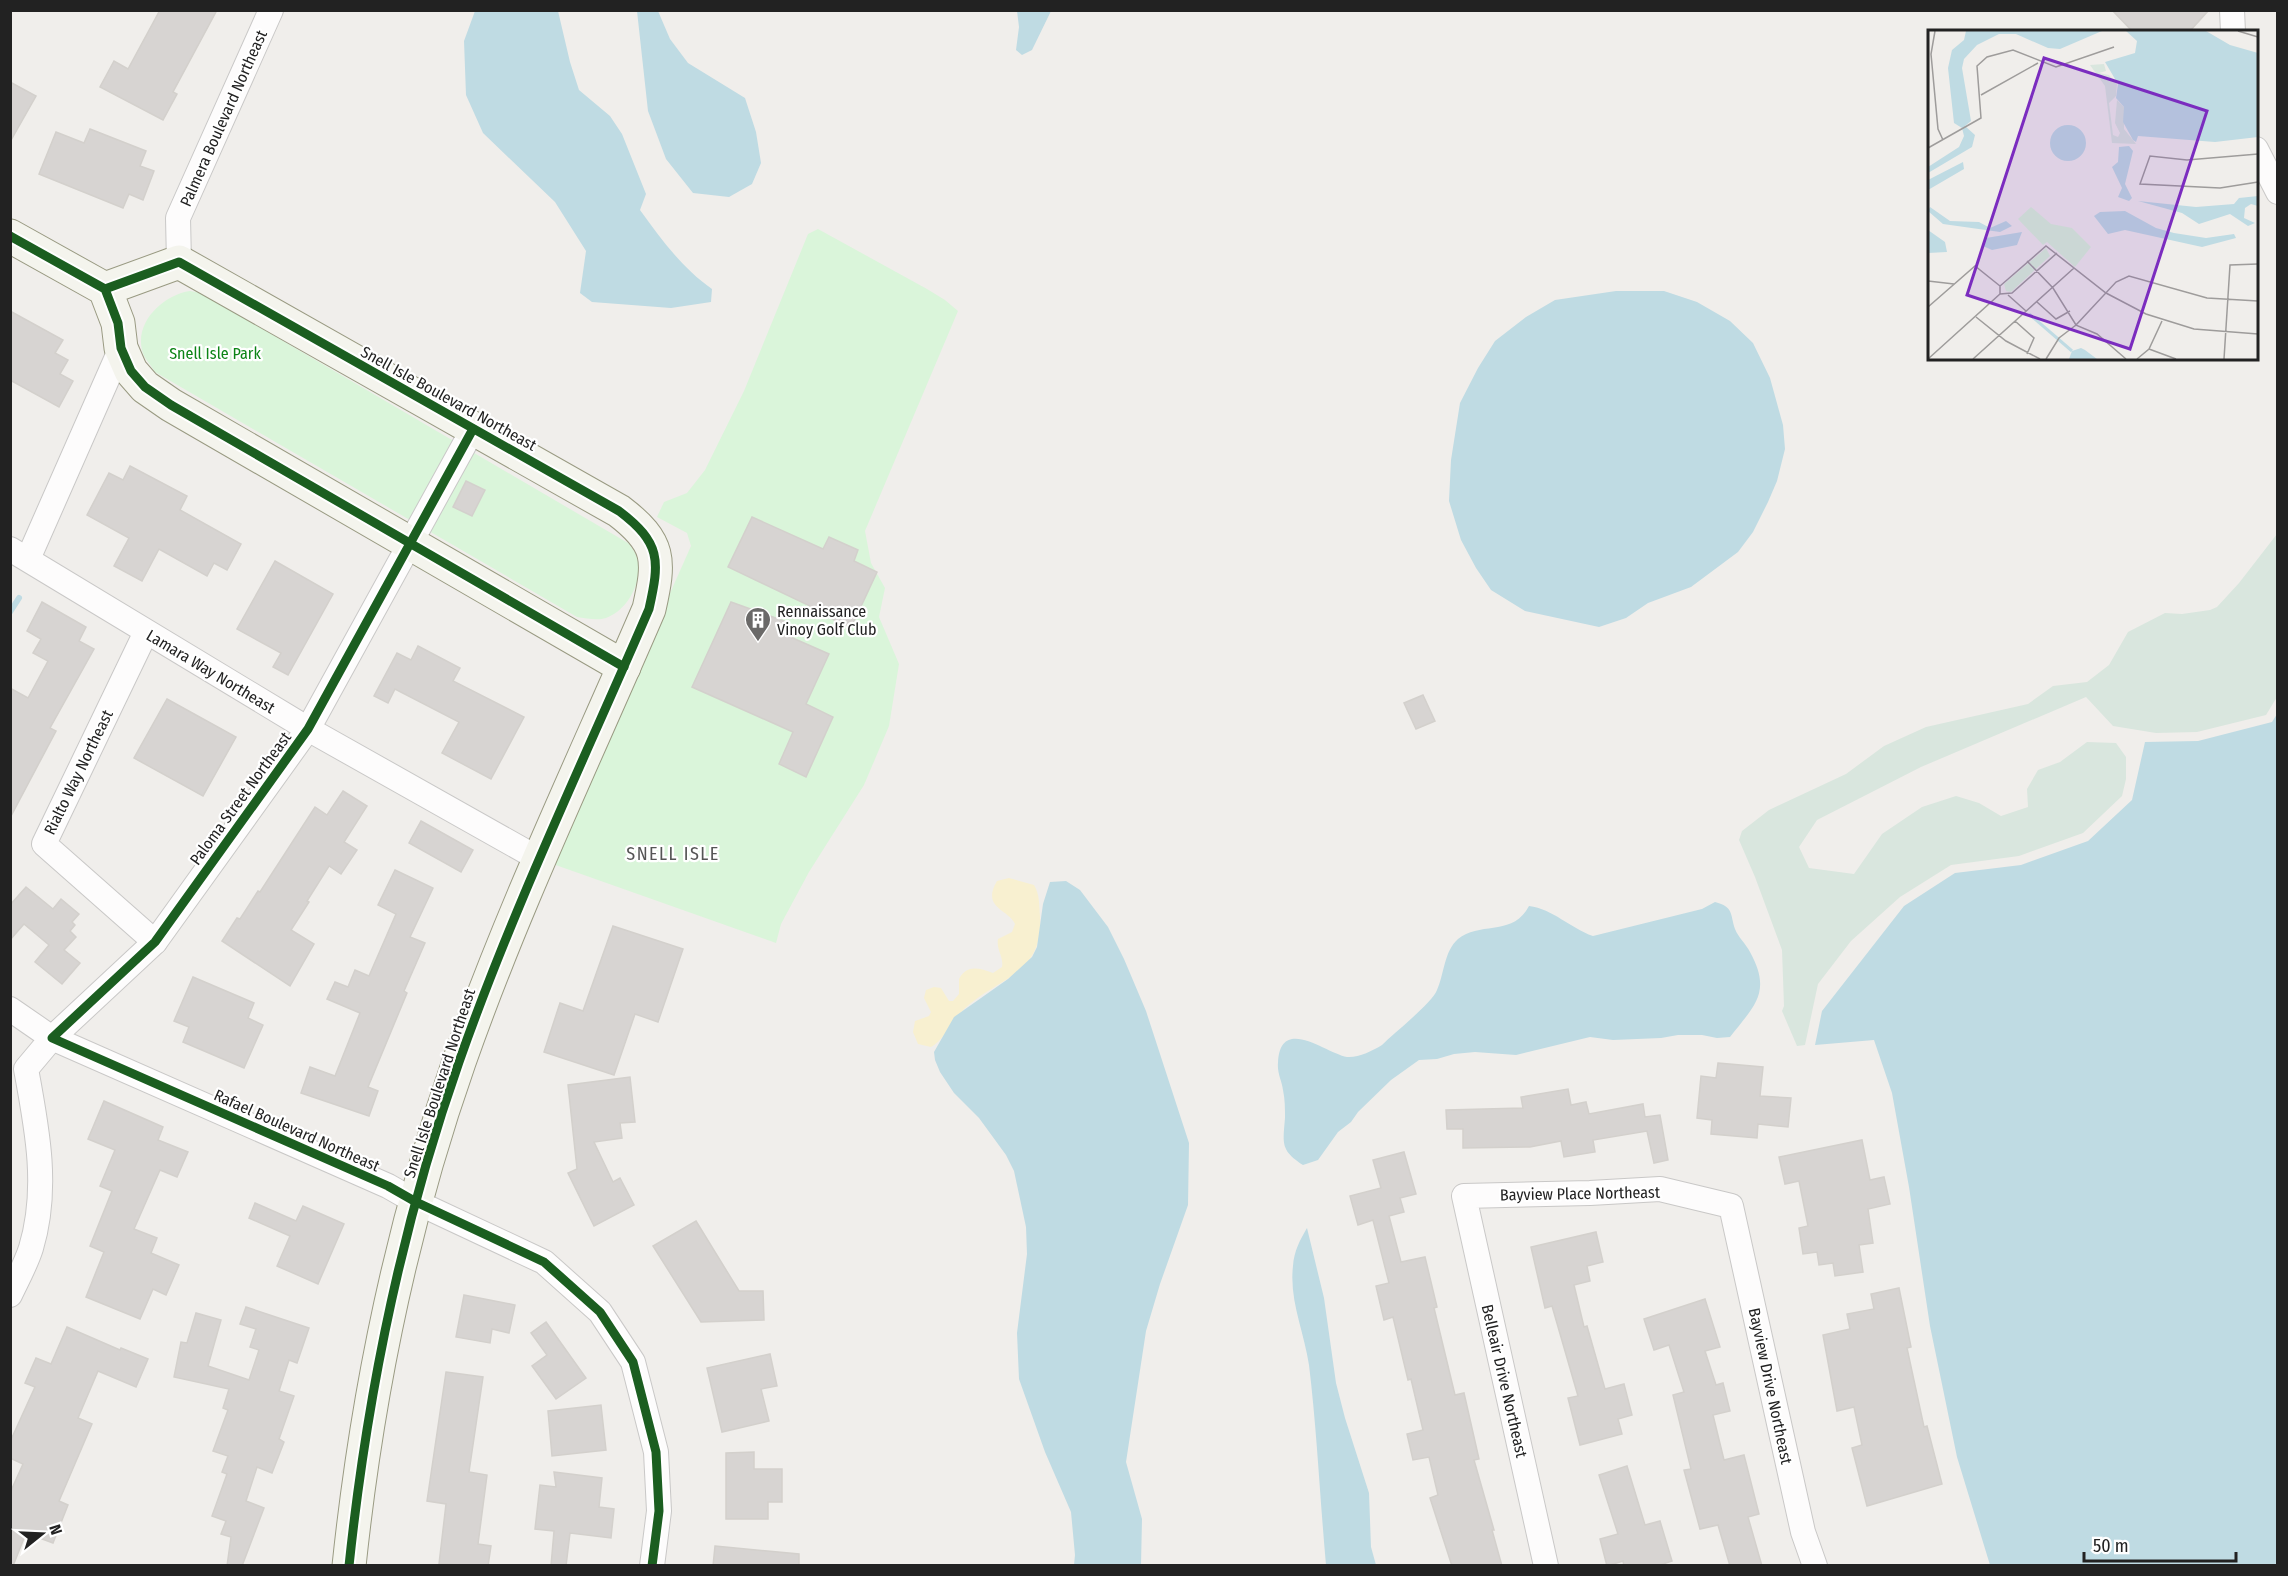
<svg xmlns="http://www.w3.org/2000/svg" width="2288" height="1576" font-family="'Fira Sans Condensed',sans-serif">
<rect width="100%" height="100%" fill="#f0eeeb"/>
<path fill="#d9e6de" d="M 2277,534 L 2277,697 L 2266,715 L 2197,732 L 2156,733 L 2113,726 L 2086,697 L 1921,767 L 1817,820 L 1799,847 L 1809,868 L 1854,874 L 1882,834 L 1922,807 L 1956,796 L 1979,803 L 2001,816 L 2028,807 L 2027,789 L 2038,770 L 2060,762 L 2087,742 L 2116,743 L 2126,757 L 2126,779 L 2122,796 L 2083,833 L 2019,856 L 1951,865 L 1900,897 L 1851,941 L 1818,984 L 1805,1045 L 1797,1046 L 1782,1011 L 1784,1006 L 1782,950 L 1755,877 L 1739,840 L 1742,831 L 1769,810 L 1846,774 L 1884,746 L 1926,727 L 2028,704 L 2053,686 L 2087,682 L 2109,665 L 2128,632 L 2165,613 L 2182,614 L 2210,610 L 2217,607 L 2239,583 Z"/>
<path fill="#f8f0d0" d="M 1009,878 L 1034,885 C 1040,895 1039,905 1040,916 C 1044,975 998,977 964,1009 C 953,1020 943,1041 931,1047 L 918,1044 L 913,1032 L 915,1021 L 929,1016 L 931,1012 L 924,998 L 926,990 L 934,987 L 941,988 L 949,1001 L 953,1001 L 959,994 L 959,979 C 967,964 979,968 993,973 L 1002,967 C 1004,957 996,950 998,939 L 1012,932 L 1015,924 C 1008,909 981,908 997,881 Z"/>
<g fill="#daf5da">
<path d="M 818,229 L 927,289 L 945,300 L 958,311 L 865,531 L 871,563 L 885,588 L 879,617 L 899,664 L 889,726 L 864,785 L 809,872 L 781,924 L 776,943 L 550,863 L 691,546 L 687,533 L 657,517 L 664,502 L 687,493 L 705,470 L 744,391 L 808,234 Z"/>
<path d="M 190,291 L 201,293 L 628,543 C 631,546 634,551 636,555 C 645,578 629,610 606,618 C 597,621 586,618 577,617 L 155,372 C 152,367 147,361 144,356 C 131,325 162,295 190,291 Z"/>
</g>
<g fill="#bfdbe3">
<path d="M 475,11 L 558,11 L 570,62 L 579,90 L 610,116 L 622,134 L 646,194 L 640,210 C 661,239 682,268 712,289 L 711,302 L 671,308 L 592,302 L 580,293 L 586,251 L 555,202 L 483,133 L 466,95 L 464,41 Z"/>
<path d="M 637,11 L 658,11 L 670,39 L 688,63 L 745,98 L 756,132 L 761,163 L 752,184 L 729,197 L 693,193 L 666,159 L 648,111 Z"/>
<path d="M 1017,11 L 1051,11 L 1032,50 L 1022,55 L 1016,50 L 1019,27 Z"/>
<path d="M 1616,291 L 1664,291 L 1697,302 L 1730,321 L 1753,343 L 1770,378 L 1783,425 L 1785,449 L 1777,481 L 1768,502 L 1753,532 L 1738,552 L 1691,587 L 1648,603 L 1626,618 L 1599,627 L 1525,611 L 1491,590 L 1476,568 L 1461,540 L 1449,501 L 1451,460 L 1460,403 L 1478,368 L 1495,341 L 1526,317 L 1555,300 Z"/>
<path d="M 2277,714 L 2277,1565 L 1990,1565 L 1957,1457 L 1930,1326 L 1909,1187 L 1892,1093 L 1874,1040 L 1815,1045 L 1822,1011 L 1904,906 L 1955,873 L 2021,865 L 2088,841 L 2132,800 L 2145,742 L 2198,741 L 2272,722 Z"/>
<path d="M 1066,881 L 1080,890 L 1108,927 L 1124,959 L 1146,1011 L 1189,1143 L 1188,1205 L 1160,1284 L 1146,1331 L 1126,1462 L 1142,1519 L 1141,1565 L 1074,1565 L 1075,1555 L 1071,1512 L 1045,1452 L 1019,1379 L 1017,1333 L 1027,1254 L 1026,1227 L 1014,1171 L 1006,1155 L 979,1118 L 954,1093 L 940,1072 L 935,1060 L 934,1052 L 954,1017 L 1008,979 L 1032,957 L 1037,947 L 1043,904 L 1050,882 Z"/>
<path d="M 1715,902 C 1734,907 1730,914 1735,929 C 1738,937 1746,944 1750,952 C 1772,992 1755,1005 1730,1037 L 1717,1038 L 1702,1035 L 1678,1035 L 1661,1038 L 1613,1040 L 1590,1037 L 1516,1055 L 1475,1052 L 1454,1054 L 1437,1059 L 1419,1060 L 1391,1080 L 1358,1112 L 1351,1122 L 1338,1132 L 1318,1160 L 1303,1165 C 1280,1150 1283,1143 1285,1118 C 1285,1109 1285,1099 1283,1090 C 1282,1081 1277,1073 1278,1063 C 1280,1014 1327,1054 1347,1057 C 1358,1058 1372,1051 1382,1045 C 1394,1033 1432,1003 1437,990 C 1444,975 1444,951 1458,939 C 1480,921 1513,937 1529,906 C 1553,909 1570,928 1593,936 L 1702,909 Z"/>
<path d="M 1307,1228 L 1324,1298 L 1336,1383 L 1345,1418 L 1369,1493 L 1371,1547 L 1376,1565 L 1326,1565 C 1320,1499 1317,1431 1309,1365 C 1304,1331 1289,1300 1293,1266 C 1294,1251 1300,1240 1307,1228 Z"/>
</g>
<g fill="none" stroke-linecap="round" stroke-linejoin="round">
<path stroke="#bfdbe3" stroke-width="6" d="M 10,612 L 19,598"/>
</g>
<g fill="#d7d4d2" stroke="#d3d0cc" stroke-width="1.5">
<path d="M 160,10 L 217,10 L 173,92 L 177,94 L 163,120 L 100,87 L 114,61 L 128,69 Z"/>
<path d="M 2112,10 L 2209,10 L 2189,32 L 2133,32 Z"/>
<path d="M 10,82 L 36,96 L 10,142 Z"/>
<path d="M 90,129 L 146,151 L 140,166 L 154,171 L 143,200 L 129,194 L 123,208 L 39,174 L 56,132 L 84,143 Z"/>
<path d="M 10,311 L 63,340 L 55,353 L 68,360 L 60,374 L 73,381 L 59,407 L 10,380 Z"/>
<path d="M 130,466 L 187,496 L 180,510 L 241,544 L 227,570 L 214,563 L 207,576 L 159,549 L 142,581 L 114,566 L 129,538 L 87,515 L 109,473 L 123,480 Z"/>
<path d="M 466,481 L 485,490 L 472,516 L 453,507 Z"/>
<path d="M 752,517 L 823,549 L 829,537 L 858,550 L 854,561 L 877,572 L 851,628 L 828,617 L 829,615 L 728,567 Z"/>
<path d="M 275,561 L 333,594 L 288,675 L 273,667 L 281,653 L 237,629 Z"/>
<path d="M 42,602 L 86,627 L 79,641 L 94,649 L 50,728 L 56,731 L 10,818 L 10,688 L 28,698 L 48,661 L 33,653 L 41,639 L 27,631 Z"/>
<path d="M 731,602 L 784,621 L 779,632 L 829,654 L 806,704 L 833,717 L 806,777 L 779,764 L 793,732 L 692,687 Z"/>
<path d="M 418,646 L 460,668 L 453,681 L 524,717 L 491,779 L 442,753 L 459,722 L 395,689 L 388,703 L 374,696 L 397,653 L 411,660 Z"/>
<path d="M 1423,695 L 1435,721 L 1416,729 L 1404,703 Z"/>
<path d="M 167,699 L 236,737 L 203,796 L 134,758 Z"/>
<path d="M 343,791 L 367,806 L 344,842 L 357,850 L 341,874 L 329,866 L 307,901 L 309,902 L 291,930 L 314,944 L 290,986 L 222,941 L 237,918 L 240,919 L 258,891 L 260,892 L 315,807 L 327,815 Z"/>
<path d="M 421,821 L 473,850 L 461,872 L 409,843 Z"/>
<path d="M 395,870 L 433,888 L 410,937 L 425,943 L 404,991 L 407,993 L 368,1087 L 378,1091 L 369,1116 L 301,1093 L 310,1067 L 335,1076 L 360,1013 L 327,999 L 335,982 L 348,987 L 355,970 L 369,976 L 396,914 L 378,905 Z"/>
<path d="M 26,887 L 53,909 L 61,899 L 79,914 L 72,922 L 75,925 L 70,931 L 76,937 L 64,950 L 80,963 L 62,984 L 35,962 L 49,945 L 24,924 L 10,940 L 10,905 Z"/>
<path d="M 613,926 L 683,949 L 658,1022 L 635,1014 L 614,1075 L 544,1052 L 560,1003 L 583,1011 Z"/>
<path d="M 193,977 L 254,1003 L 248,1018 L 263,1025 L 244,1068 L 183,1042 L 189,1027 L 174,1021 Z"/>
<path d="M 1718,1063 L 1763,1067 L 1760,1096 L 1791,1098 L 1788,1127 L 1758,1124 L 1757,1138 L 1711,1134 L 1712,1120 L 1697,1118 L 1701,1076 L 1716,1078 Z"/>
<path d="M 630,1077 L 635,1122 L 620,1123 L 622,1138 L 594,1142 L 613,1182 L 620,1178 L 634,1205 L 594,1226 L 568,1173 L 577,1169 L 568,1085 Z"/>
<path d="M 1568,1089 L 1571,1105 L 1586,1102 L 1589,1114 L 1643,1104 L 1645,1117 L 1660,1115 L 1668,1160 L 1654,1163 L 1647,1131 L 1593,1140 L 1595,1152 L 1564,1157 L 1561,1141 L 1530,1147 L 1463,1148 L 1463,1129 L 1447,1129 L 1446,1110 L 1523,1108 L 1521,1097 Z"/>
<path d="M 104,1101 L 163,1127 L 158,1140 L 188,1152 L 177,1177 L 160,1170 L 134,1229 L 157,1238 L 151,1253 L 179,1265 L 166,1295 L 153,1289 L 140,1319 L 86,1297 L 104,1252 L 90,1246 L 112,1191 L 100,1186 L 115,1150 L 88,1139 Z"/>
<path d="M 1862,1140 L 1870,1180 L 1884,1177 L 1890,1204 L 1868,1209 L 1873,1243 L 1859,1245 L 1863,1272 L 1835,1276 L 1833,1263 L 1819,1265 L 1817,1252 L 1803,1254 L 1799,1228 L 1808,1226 L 1799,1181 L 1785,1184 L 1779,1157 Z"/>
<path d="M 1404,1152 L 1416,1194 L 1400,1198 L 1404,1212 L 1389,1216 L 1401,1262 L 1425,1257 L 1437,1307 L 1434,1308 L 1455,1395 L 1464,1393 L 1479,1459 L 1474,1460 L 1494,1530 L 1492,1530 L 1502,1566 L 1452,1566 L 1430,1498 L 1438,1495 L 1429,1457 L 1413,1460 L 1407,1434 L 1423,1430 L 1411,1379 L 1408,1380 L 1393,1317 L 1384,1320 L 1376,1286 L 1389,1283 L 1373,1220 L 1358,1225 L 1350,1196 L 1381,1188 L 1373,1160 Z"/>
<path d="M 255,1203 L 296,1221 L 303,1206 L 344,1224 L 318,1284 L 277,1266 L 290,1236 L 249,1218 Z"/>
<path d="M 696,1221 L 739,1291 L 763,1291 L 764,1320 L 701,1322 L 653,1246 Z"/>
<path d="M 1596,1232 L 1603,1262 L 1587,1266 L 1590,1281 L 1574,1285 L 1584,1327 L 1587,1326 L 1605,1389 L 1624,1384 L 1632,1415 L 1618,1419 L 1622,1434 L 1580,1445 L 1568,1398 L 1578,1396 L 1552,1306 L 1545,1308 L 1531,1247 Z"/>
<path d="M 1899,1288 L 1911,1347 L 1907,1348 L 1924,1427 L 1927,1426 L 1942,1484 L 1867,1506 L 1852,1448 L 1862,1445 L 1854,1407 L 1837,1411 L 1823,1335 L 1850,1329 L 1847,1314 L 1874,1309 L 1871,1294 Z"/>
<path d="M 464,1295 L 515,1305 L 509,1333 L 492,1329 L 490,1343 L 456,1337 Z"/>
<path d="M 1705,1299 L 1720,1347 L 1705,1351 L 1716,1385 L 1723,1383 L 1730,1411 L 1713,1415 L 1724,1460 L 1744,1455 L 1759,1514 L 1748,1517 L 1762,1566 L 1730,1566 L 1718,1525 L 1700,1529 L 1684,1470 L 1691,1469 L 1673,1395 L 1684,1392 L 1669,1345 L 1654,1350 L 1644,1319 Z"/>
<path d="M 246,1307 L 309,1328 L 297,1363 L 289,1360 L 279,1391 L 294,1396 L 279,1439 L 284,1442 L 272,1473 L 257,1467 L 246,1501 L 264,1508 L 242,1566 L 227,1566 L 231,1537 L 221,1534 L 226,1521 L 212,1516 L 227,1474 L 222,1472 L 228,1456 L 213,1451 L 228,1410 L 223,1408 L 229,1389 L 174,1377 L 181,1342 L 187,1343 L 196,1313 L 221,1320 L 208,1366 L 249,1380 L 259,1350 L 250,1347 L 256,1329 L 240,1324 Z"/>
<path d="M 546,1322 L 586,1378 L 556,1399 L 532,1366 L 547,1355 L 531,1333 Z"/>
<path d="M 67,1327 L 120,1350 L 121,1348 L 148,1359 L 136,1387 L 98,1371 L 78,1418 L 92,1424 L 59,1501 L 68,1505 L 53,1543 L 26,1533 L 13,1566 L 10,1566 L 10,1493 L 23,1464 L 10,1458 L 10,1442 L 35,1387 L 25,1383 L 36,1358 L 51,1364 Z"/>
<path d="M 770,1354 L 777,1386 L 761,1389 L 769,1421 L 722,1432 L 707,1368 Z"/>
<path d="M 446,1372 L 483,1377 L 469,1472 L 487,1475 L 478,1544 L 491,1546 L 488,1566 L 439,1564 L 446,1504 L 427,1501 Z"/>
<path d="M 601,1405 L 606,1450 L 552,1456 L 548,1411 Z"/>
<path d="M 754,1452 L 754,1469 L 782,1469 L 782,1502 L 768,1502 L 768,1519 L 726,1519 L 726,1453 Z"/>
<path d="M 1627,1466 L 1645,1525 L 1660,1521 L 1672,1561 L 1657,1566 L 1624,1566 L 1623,1561 L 1607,1566 L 1600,1539 L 1618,1534 L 1599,1475 Z"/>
<path d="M 554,1472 L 602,1478 L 599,1507 L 614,1509 L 611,1538 L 570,1533 L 566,1566 L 551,1566 L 554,1531 L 535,1529 L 540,1485 L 556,1487 Z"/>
<path d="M 715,1546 L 799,1554 L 799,1566 L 713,1566 Z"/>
</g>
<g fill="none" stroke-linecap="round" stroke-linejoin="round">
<defs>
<g id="street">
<path d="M 2232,10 L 2233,32"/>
<path d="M 2256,149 L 2278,192"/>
<path d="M 179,262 L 178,218 L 271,10"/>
<path d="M 473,429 L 308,729 L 155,942 L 52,1038 L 388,1186 L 416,1202 L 544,1262 L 600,1312 L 633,1362 L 656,1452 L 659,1511 L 652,1566"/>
<path d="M 10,549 L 308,729 L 539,859"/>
<path d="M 28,559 L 121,348"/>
<path d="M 146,632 L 44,844 L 155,942"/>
<path d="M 10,1009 L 52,1038 L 26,1069 C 37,1128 49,1189 31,1248 C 26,1264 17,1280 10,1295"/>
<path d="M 1546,1566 L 1464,1196 L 1590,1193 L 1660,1189 L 1731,1206 L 1803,1532 L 1815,1566"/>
</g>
<g id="secondary">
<path d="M 10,236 L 105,289 L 118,323 L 121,348 L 131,371 L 145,387 L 171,405 L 624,667"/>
<path d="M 105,289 L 179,262 L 619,511 C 661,543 660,560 649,609 C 584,760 513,908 459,1062 C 402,1224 367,1395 349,1566"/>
</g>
</defs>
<use href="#street" stroke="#c9c8c7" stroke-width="26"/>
<use href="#secondary" stroke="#999a82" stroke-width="35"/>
<use href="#street" stroke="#fdfcfc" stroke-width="24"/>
<use href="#secondary" stroke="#f4f4ed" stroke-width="33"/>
<defs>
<g id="cycleway">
<path d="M 10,236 L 105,289 L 118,323 L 121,348 L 131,371 L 145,387 L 171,405 L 624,667"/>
<path d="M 105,289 L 179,262 L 619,511 C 661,543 660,560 649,609 C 584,760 513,908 459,1062 C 402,1224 367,1395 349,1566"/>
<path d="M 473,429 L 308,729 L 155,942 L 52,1038 L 388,1186 L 416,1202 L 544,1262 L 600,1312 L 633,1362 L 656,1452 L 659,1511 L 652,1566"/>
</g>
</defs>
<use href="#cycleway" stroke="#fff" stroke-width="13"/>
<use href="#cycleway" stroke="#1b5e20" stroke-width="9"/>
</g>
<defs>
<symbol id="building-pin" viewBox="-11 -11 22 30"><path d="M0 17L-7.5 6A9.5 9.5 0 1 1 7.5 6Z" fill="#6a6968" stroke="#fff"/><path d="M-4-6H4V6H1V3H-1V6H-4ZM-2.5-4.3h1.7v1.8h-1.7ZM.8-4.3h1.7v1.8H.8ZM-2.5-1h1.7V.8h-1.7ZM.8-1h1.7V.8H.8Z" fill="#fff"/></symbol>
</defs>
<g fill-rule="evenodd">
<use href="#building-pin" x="743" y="605" width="30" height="40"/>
</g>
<g text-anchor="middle" stroke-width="4.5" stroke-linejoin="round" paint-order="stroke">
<g font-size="16" fill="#222" stroke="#fff">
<text transform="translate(223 118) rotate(-66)" y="6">Palmera Boulevard Northeast</text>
<text transform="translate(449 398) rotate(29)" y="6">Snell Isle Boulevard Northeast</text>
<text transform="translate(211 671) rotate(31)" y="6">Lamara Way Northeast</text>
<text transform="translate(78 772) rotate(-64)" y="6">Rialto Way Northeast</text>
<text transform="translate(240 798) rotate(-54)" y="6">Paloma Street Northeast</text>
<text transform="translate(439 1083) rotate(-72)" y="6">Snell Isle Boulevard Northeast</text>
<text transform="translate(297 1130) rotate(24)" y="6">Rafael Boulevard Northeast</text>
<text transform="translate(1580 1193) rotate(-1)" y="6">Bayview Place Northeast</text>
<text transform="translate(1505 1381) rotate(77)" y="6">Belleair Drive Northeast</text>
<text transform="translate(1771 1386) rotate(78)" y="6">Bayview Drive Northeast</text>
</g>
<g font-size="16" fill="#0c8416" stroke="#fff">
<text x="215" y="359">Snell Isle Park</text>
</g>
<g font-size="16" fill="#222" stroke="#fff" text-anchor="start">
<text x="777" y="617">Rennaissance<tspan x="777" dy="18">Vinoy Golf Club</tspan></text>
</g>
<g font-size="18" letter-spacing="1.5" fill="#555" stroke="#fff">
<text x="673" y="860">SNELL ISLE</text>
</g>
</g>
<g transform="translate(1928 30)">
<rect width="330" height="330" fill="#f0eeeb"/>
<path d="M 176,34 L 178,41 L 171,43 L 181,45 L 189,54 L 188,66 L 181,73 L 185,105 L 190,107 L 192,103 L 187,93 L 189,70 L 196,77 L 196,99 L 208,114 L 184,113 L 177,56 L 162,35 Z" fill="#d9e6de"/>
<path d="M 103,177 L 123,194 L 144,198 L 163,217 L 147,237 L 119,212 L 115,215 L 90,189 ZM 118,218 L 122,226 L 83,262 L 78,261 L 76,254 Z" fill="#daf5da"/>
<path d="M 38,1 L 174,1 L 132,19 L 120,18 L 88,4 L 71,4 L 49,15 L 36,29 L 34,38 L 43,91 L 37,96 L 47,105 L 44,117 L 0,143 L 0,137 L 31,117 L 36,106 L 34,98 L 26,93 L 20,38 L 24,20 L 36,10 ZM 198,1 L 278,1 L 302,15 L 330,23 L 330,107 L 287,112 L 210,106 L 208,112 L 205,110 L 195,92 L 196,77 L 188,68 L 190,54 L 177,32 L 207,23 L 209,11 ZM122 113a18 18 0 1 1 36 0a18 18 0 1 1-36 0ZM 201,116 L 205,121 L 197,154 L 204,168 L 201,171 L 190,167 L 194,158 L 184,137 L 190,132 L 191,117 ZM 35,132 L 36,139 L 0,160 L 0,150 ZM 330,166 L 330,176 L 323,174 L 317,178 L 316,188 L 327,193 L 320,196 L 302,184 L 271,194 L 254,183 L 210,171 L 268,177 L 306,174 L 311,168 ZM 2,177 L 22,191 L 51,192 L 62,198 L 78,191 L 84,196 L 72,202 L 15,194 L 0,181 ZM 197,181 L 228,198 L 246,203 L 278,208 L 306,204 L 308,208 L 274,217 L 197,200 L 180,204 L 166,186 L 172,182 ZM 0,200 L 17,212 L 19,222 L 0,223 ZM 94,202 L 89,215 L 64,220 L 55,216 L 58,208 ZM 153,318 L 157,320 L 169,329 L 141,329 L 144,321 Z" fill="#bfdbe3"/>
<path fill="none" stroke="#bfdbe3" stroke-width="3" d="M 101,284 L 144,321"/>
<path fill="none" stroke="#9e9c9b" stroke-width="1.5" d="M 7,1 L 3,24 L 10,99 L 15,110M 310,1 L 330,7M 53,65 L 110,33M 0,118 L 53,88 L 49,36 L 59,27 L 85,20 L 128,37 L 186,17M 330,124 L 259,130 L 222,126 L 212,154 L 292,158 L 330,152M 99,231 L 125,258 L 148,295 L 188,252 L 201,246 L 279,268 L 330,271M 0,251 L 26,254M 72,264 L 72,256 L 118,216 L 178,263 L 218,284 L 266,299 L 330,304M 80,265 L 98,281M 109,272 L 128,289 L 142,281M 0,277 L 47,236 L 72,256M 48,287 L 78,311 L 112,329M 87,291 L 106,308 L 99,324M 221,319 L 248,329M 0,329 L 72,264 L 84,263 L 129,223M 45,329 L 146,238M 118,329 L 131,308 L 148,295 L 169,304 L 198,329M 209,329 L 221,319 L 234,291M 296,329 L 302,235 L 330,234"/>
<path fill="#7b2cbf" fill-opacity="0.15" stroke="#7b2cbf" stroke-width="3" d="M 116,28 L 279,81 L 202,319 L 39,265 Z"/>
<rect width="330" height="330" fill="none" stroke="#222" stroke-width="3"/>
</g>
<rect width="2288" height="1576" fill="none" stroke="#222222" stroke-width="24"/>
<g transform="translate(42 1534) rotate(72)" stroke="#ffffff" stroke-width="4.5" paint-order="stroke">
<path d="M0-4.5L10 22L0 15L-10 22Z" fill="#222222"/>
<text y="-9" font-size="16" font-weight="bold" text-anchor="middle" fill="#222222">N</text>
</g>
<path d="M2084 1552v9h152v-9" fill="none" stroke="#222222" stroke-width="3"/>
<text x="2093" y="1552" font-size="18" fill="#222222" stroke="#ffffff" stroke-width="4.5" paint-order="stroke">50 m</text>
</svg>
